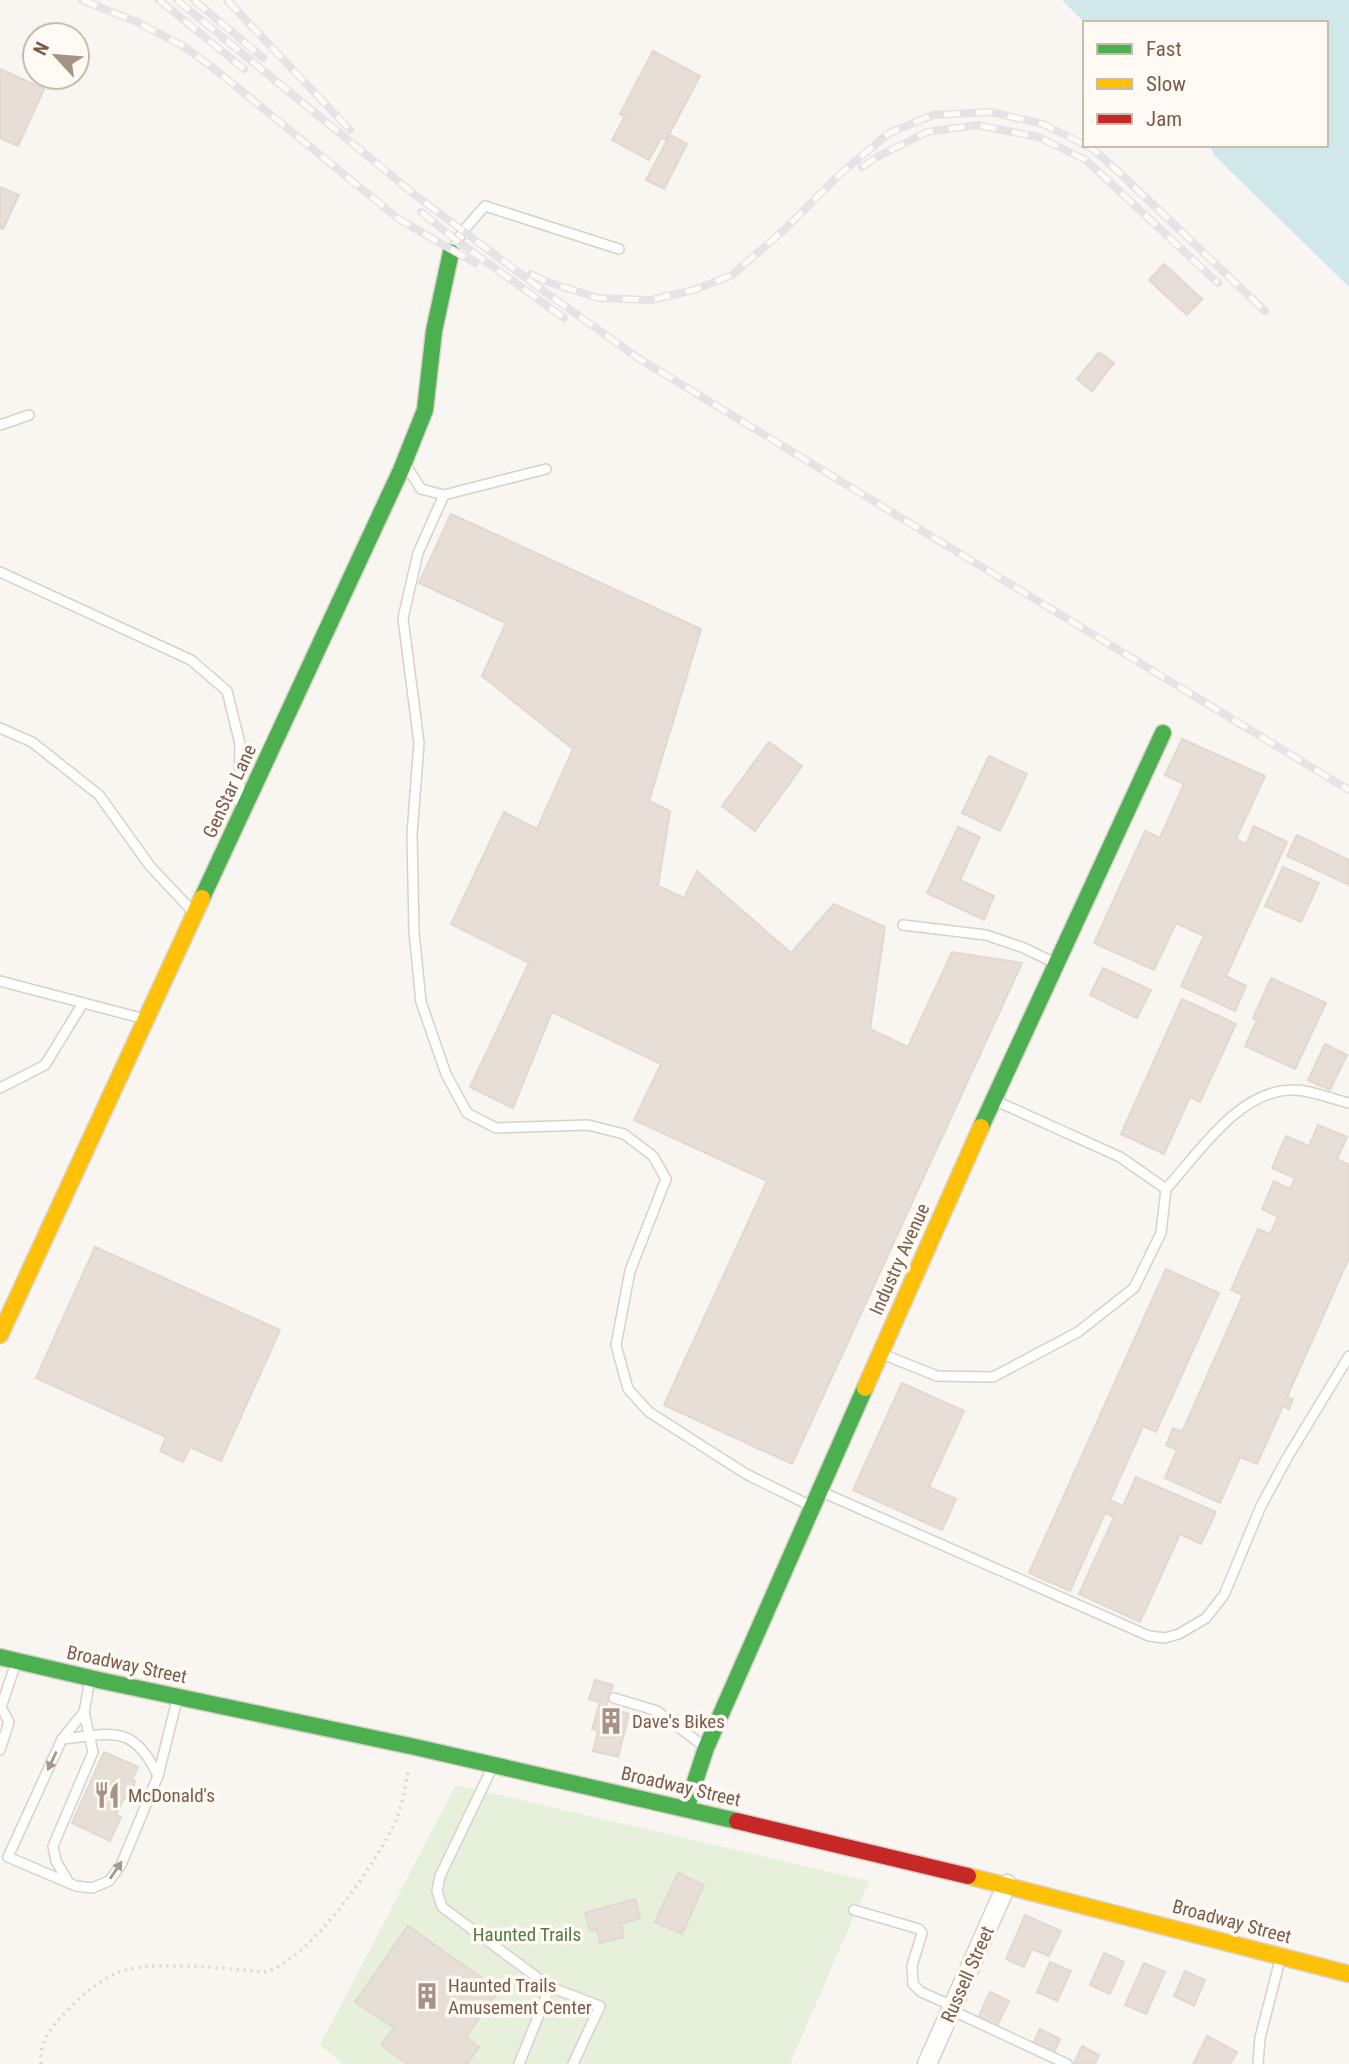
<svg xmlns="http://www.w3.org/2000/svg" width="1349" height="2064" font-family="'Roboto Condensed',sans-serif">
<rect width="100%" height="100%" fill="#f9f5f0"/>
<path fill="#e7f0db" d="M 456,1785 L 869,1881 L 790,2064 L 343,2064 L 320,2045 Z"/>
<path fill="#d0e8ea" d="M 1062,0 L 1349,0 L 1349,287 L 1215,156 L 1209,145 L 1326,145 L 1326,23 L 1085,23 Z"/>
<g fill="#e6ded7" stroke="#e2d8d2" stroke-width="2">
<path d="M 653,51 L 700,76 L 666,140 L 661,138 L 649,160 L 612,140 L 625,116 L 620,114 Z"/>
<path d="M 0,69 L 44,89 L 18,146 L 0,138 Z"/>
<path d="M 670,135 L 687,144 L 664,189 L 646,180 Z"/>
<path d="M 0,187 L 19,195 L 3,229 L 0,228 Z"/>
<path d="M 1164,264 L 1202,299 L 1187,315 L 1149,280 Z"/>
<path d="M 1099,352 L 1114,363 L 1092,391 L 1077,379 Z"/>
<path d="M 451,514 L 701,629 L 649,801 L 670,811 L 658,886 L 684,898 L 697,871 L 791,953 L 834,904 L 885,927 L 870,1029 L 908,1047 L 952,952 L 1022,963 L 792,1464 L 664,1405 L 767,1181 L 634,1120 L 661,1064 L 552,1012 L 513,1108 L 470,1087 L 529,963 L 451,924 L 504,812 L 537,829 L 573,749 L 482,676 L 506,623 L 419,583 Z"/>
<path d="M 1182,739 L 1265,776 L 1236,839 L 1246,844 L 1254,826 L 1287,842 L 1226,976 L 1246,986 L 1235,1011 L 1181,986 L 1204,936 L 1176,923 L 1154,970 L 1094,943 L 1145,831 L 1160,838 L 1184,784 L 1165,775 Z"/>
<path d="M 769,742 L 802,766 L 755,831 L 722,806 Z"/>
<path d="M 989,756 L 1027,774 L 1000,831 L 962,813 Z"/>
<path d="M 958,827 L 980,837 L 960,880 L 994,896 L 984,920 L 927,893 Z"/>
<path d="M 1297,835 L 1349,860 L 1349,885 L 1287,856 Z"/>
<path d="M 1283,867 L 1319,883 L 1301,922 L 1265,906 Z"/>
<path d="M 1103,968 L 1151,990 L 1137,1018 L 1090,995 Z"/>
<path d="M 1271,978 L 1326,1003 L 1295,1069 L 1245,1046 L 1257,1020 L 1253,1018 Z"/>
<path d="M 1182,999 L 1236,1024 L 1200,1102 L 1190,1097 L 1164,1154 L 1121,1134 Z"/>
<path d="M 1325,1044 L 1347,1055 L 1330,1090 L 1308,1080 Z"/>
<path d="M 1318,1125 L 1347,1137 L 1337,1159 L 1349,1165 L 1349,1258 L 1287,1397 L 1293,1399 L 1289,1409 L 1283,1406 L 1257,1464 L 1240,1457 L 1220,1503 L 1165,1478 L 1177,1450 L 1166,1445 L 1173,1428 L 1182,1432 L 1243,1295 L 1231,1290 L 1258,1229 L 1270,1234 L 1278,1217 L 1262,1209 L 1274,1181 L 1290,1189 L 1295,1178 L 1272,1168 L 1286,1136 L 1309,1146 Z"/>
<path d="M 95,1247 L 280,1330 L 221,1461 L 190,1447 L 183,1462 L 160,1451 L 166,1437 L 36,1378 Z"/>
<path d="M 1166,1269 L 1219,1293 L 1156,1432 L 1143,1426 L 1110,1500 L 1123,1506 L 1136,1477 L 1216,1512 L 1201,1544 L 1180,1534 L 1140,1622 L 1079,1594 L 1114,1517 L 1105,1513 L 1070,1591 L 1029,1573 Z"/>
<path d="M 902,1383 L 964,1411 L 929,1487 L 956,1499 L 942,1530 L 853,1490 Z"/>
<path d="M 595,1680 L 613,1685 L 606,1707 L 629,1714 L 618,1757 L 593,1751 L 598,1731 L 592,1729 L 600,1702 L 589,1699 Z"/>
<path d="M 104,1752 L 138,1767 L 132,1780 L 135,1781 L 132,1792 L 128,1800 L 124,1798 L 116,1815 L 121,1817 L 110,1841 L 72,1823 Z"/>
<path d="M 678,1873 L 704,1885 L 682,1934 L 655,1922 Z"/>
<path d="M 635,1899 L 640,1918 L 621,1924 L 624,1937 L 600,1943 L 597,1929 L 590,1931 L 585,1913 Z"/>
<path d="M 1025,1915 L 1061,1931 L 1049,1956 L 1032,1949 L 1024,1967 L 1006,1959 Z"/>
<path d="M 408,1926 L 499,1990 L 466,2037 L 479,2047 L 467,2064 L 408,2064 L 381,2045 L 394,2028 L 355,2002 Z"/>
<path d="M 1104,1953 L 1124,1962 L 1110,1994 L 1090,1985 Z"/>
<path d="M 1050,1962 L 1071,1971 L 1057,2001 L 1037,1992 Z"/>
<path d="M 1144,1963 L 1165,1972 L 1146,2014 L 1125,2005 Z"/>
<path d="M 1185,1971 L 1205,1980 L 1194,2006 L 1174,1996 Z"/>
<path d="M 990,1992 L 1009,2001 L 997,2026 L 978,2018 Z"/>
<path d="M 1040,2029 L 1060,2039 L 1054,2053 L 1033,2044 Z"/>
<path d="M 1207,2036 L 1237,2052 L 1230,2064 L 1193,2064 Z"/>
<path d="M 1082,2046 L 1099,2055 L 1095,2064 L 1074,2063 Z"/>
</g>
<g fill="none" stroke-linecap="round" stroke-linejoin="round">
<defs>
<g id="lane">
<path d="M 452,250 L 463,231 L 485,206 L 619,249"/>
<path d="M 0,425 L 29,415"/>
<path d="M 407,467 L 421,489 L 444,495 L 546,469"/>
<path d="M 444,495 L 418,553 L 403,618 L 419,743 L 412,834 L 414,932 L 421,1002 L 446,1074 L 467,1113 L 496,1128 L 588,1125 L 624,1134 L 653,1156 L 666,1179 L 630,1271 L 616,1345 L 628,1389 L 649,1412 L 746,1474 L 811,1506"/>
<path d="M 0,572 L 191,660 L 227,691 L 240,744 L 239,802"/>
<path d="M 0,728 L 32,742 L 99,795 L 150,866 L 194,913"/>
<path d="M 903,925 L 986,935 L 1024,948 L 1055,963"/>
<path d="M 0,981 L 145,1019"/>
<path d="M 0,1088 L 45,1065 L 83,1003"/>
<path d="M 1166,1189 C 1198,1154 1238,1091 1291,1090 C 1309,1089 1331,1099 1349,1103"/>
<path d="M 882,1354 L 937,1376 L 993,1377 L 1078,1332 L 1134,1288 L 1161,1233 L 1166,1189 L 1120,1157 L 996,1101"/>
<path d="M 822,1492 L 1149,1636 L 1164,1638 L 1179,1634 L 1206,1618 L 1224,1595 L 1261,1506 L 1287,1458 L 1349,1356"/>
<path d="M 90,1680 L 84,1712 L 62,1739 L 8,1857 L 76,1886 L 92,1888 L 109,1881 L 121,1865 L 158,1776 L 177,1700"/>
<path d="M 614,1698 L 657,1711 L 705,1747"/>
<path d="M 62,1739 C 111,1734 134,1723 158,1776"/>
<path d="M 0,1750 L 9,1722 L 1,1707 L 16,1663"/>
<path d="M 492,1768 L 440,1876 L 437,1891 L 442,1907 L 550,1987 L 519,2064"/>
<path d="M 69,1883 L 56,1861 L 53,1846 L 93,1752 L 84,1712"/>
<path d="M 854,1910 L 919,1929 L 922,1933 L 912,1966 L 913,1984 L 921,1992 L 953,2006"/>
<path d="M 550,1987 L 600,2006 L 573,2064"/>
<path d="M 951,2010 L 1067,2064"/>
<path d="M 1258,2064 L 1260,2038 L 1280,1960"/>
</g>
<path id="street" d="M 927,2064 L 1007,1884"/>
<g id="fast">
<path d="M 202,898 L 401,470 L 425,410 L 434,331 L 451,252"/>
<path d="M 981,1127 L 1163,733"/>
<path d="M 0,1657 L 103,1681 L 415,1747 L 737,1821"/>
<path d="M 686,1809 L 706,1748 L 865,1388"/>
</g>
<g id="slow">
<path d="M 0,1335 L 202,898"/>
<path d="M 865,1388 L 981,1127"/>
<path d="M 968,1876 L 1349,1974"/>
</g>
<path id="jam" d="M 737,1821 L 968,1876"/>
</defs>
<use href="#lane" stroke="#d7d1cb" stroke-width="12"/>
<use href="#street" stroke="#d7d1cb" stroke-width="21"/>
<use href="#fast" stroke="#d9d2cb" stroke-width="19"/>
<use href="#slow" stroke="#d9d2cb" stroke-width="19"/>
<use href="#jam" stroke="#d9d2cb" stroke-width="19"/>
<path stroke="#dcd5d0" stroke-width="3.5" stroke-dasharray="2 5" stroke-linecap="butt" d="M 41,2064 C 39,2042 50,2028 65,2013 C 80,1997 96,1983 116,1973 C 147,1959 229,1969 265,1972 C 311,1960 377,1862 396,1820 C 403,1804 405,1785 409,1768"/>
<use href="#lane" stroke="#fefefd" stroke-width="9"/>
<use href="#street" stroke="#fefefd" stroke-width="18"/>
<use href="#fast" stroke="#4caf50" stroke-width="16"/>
<use href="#slow" stroke="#ffc107" stroke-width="16"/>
<use href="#jam" stroke="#c62828" stroke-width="16"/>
<defs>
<g id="rail">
<path d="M 82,0 L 137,22 L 183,46 L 217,71 L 400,220 L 475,263"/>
<path d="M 159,0 L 244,69"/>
<path d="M 177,0 L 419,198 L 545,292 L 638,358 L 1349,790"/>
<path d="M 194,0 L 263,58"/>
<path d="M 227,0 L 350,130"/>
<path d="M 1085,145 L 1094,150 L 1123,176 L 1265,311"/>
<path d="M 862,167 L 877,157 L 927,132 L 977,125 L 1038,137 L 1086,160 L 1218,283"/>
<path d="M 421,212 L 456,240 L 564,318"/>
<path d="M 531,274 L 545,281 L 598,298 L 651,300 L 694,290 L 732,275 L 784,230 L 839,175 L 889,133 L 933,115 L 990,112 L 1043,124 L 1085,145"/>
</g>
</defs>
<use href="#rail" stroke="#e6e3e7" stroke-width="8"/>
<use href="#rail" stroke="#fffaf3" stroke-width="5" stroke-dasharray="16" stroke-linecap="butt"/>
</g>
<defs><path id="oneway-solid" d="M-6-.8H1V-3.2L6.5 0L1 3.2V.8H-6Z" transform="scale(1.75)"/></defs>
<g fill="#a8958b">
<use href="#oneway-solid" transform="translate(52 1761) rotate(115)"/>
<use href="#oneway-solid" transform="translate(116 1870) rotate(-56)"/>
</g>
<defs>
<symbol id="building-bare" viewBox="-9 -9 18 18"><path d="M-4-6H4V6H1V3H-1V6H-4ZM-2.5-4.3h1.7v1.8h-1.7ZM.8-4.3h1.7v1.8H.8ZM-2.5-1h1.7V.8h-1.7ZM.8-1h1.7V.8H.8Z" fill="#a69286" stroke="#fffaf3" stroke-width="2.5" paint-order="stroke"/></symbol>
<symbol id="restaurant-bare" viewBox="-9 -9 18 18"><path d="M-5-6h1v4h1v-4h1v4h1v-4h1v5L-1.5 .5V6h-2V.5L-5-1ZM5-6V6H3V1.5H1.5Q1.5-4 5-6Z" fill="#a69286" stroke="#fffaf3" stroke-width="2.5" paint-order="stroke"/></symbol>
</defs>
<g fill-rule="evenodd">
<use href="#building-bare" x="592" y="1702" width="38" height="38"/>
<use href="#restaurant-bare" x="88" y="1776" width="38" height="38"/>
<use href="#building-bare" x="408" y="1977" width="38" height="38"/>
</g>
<g text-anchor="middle" stroke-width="7" stroke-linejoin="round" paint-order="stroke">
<g font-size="19" fill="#7a5c4d" stroke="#fffaf3">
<text transform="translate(229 791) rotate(-65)" y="7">GenStar Lane</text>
<text transform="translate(899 1259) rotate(-66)" y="7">Industry Avenue</text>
<text transform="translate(127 1664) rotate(12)" y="7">Broadway Street</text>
<text transform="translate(681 1786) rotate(13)" y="7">Broadway Street</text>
<text transform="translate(1232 1921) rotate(15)" y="7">Broadway Street</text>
<text transform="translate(967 1974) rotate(-66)" y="7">Russell Street</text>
</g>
<g font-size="19" fill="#7a5c4d" stroke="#fffaf3" text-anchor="start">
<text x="632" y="1728">Dave's Bikes</text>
<text x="128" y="1802">McDonald's</text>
<text x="448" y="1992">Haunted Trails<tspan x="448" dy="22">Amusement Center</tspan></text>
</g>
<g font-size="19" fill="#537a41" stroke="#fffaf3">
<text x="527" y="1941">Haunted Trails</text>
</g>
</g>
<rect x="1083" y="21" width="245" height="126" fill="#fffaf3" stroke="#cabbb1" stroke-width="2"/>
<rect x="1097" y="44" width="35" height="10" fill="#4caf50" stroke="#cabbb1" stroke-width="2"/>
<text x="1146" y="56" font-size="21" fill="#7a5c4d">Fast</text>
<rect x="1097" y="79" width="35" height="10" fill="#ffc107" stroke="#cabbb1" stroke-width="2"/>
<text x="1146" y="91" font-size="21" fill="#7a5c4d">Slow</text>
<rect x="1097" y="114" width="35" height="10" fill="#c62828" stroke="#cabbb1" stroke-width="2"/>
<text x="1146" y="126" font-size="21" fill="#7a5c4d">Jam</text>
<g transform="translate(56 56) rotate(296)"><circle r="33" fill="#fffaf3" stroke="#cabbb1" stroke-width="2"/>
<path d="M0-5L12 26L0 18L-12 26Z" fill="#a69286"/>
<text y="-10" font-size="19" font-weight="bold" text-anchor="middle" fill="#7a5c4d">N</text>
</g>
</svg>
